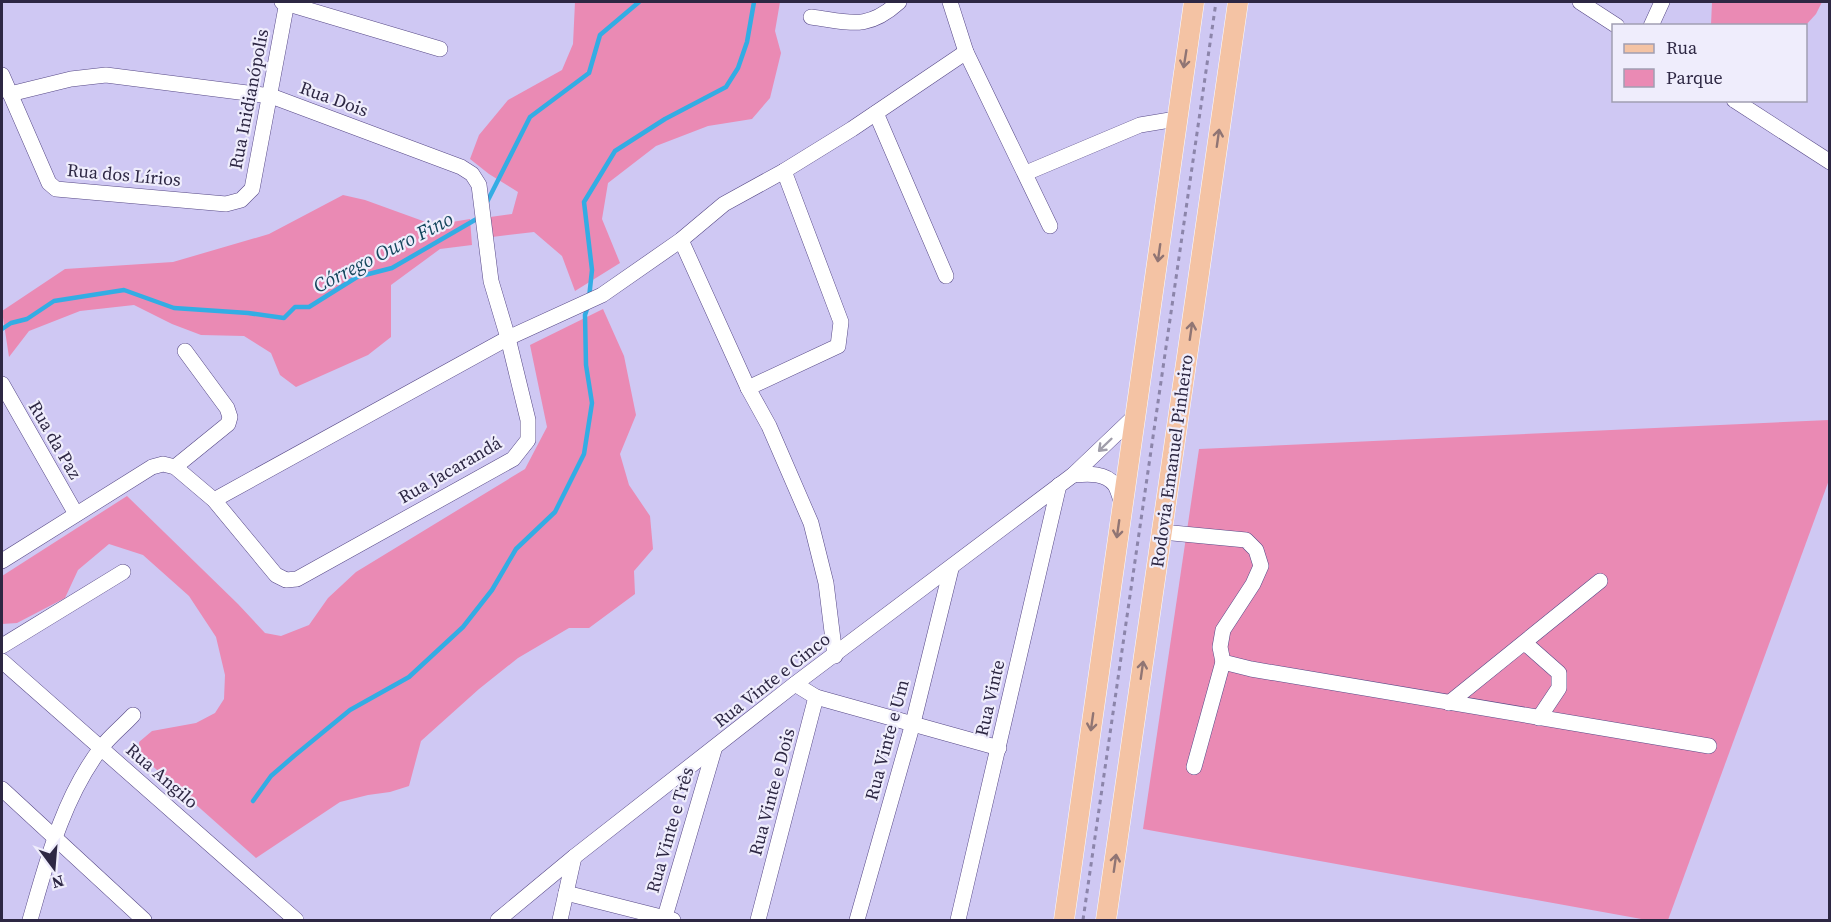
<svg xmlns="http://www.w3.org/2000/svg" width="1831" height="922" font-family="'Source Serif 4',serif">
<rect width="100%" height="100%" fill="#cfc8f3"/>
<g fill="#ea8ab4">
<path d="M 575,2 L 780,2 L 775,31 L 781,53 L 770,98 L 752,119 L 708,126 L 656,146 L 608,183 L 602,219 L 620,263 L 575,291 L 562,256 L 534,232 L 492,237 L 490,217 L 512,214 L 518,192 L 489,174 L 470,159 L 479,135 L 508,100 L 562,70 L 573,44 Z"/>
<path d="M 1712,2 L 1822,2 L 1816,14 L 1805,26 L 1711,25 Z"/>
<path d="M 343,195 L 365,200 L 434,225 L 470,219 L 472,245 L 440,249 L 391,285 L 391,337 L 368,355 L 296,387 L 280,375 L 271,353 L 244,336 L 201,335 L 172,324 L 134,305 L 80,311 L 29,331 L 9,357 L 2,311 L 65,269 L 173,262 L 269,234 Z"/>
<path d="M 603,309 L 624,356 L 636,415 L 620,454 L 629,485 L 650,516 L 653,549 L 634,571 L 635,594 L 589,628 L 569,628 L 518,658 L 479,689 L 421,741 L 409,786 L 390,792 L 368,795 L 340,802 L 256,858 L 139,754 L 139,742 L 152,731 L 196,723 L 215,713 L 224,699 L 225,675 L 216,637 L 189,596 L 143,555 L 109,544 L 78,570 L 65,598 L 17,623 L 2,624 L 2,576 L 127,496 L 238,604 L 265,633 L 281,636 L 309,625 L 328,598 L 356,572 L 525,469 L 547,427 L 530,345 Z"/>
<path d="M 1829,420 L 1829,480 L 1668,920 L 1647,920 L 1143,829 L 1199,449 Z"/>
</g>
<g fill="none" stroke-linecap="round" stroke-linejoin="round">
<g stroke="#33ade4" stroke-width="4.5">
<path d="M 486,204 L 530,117 L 589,73 L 600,35 L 639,2"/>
<path d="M 589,298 L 592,270 L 584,202 L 615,151 L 665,119 L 726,87 L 738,68 L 747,42 L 754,2"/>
<path d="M 2,329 L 11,323 L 27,319 L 54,301 L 124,290 L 174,308 L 248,313 L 284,318 L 295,307 L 309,307 L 357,277 L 392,268 L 480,217"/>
<path d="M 253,801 L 271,776 L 294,756 L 350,710 L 409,677 L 463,627 L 492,590 L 516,549 L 555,512 L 584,454 L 592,403 L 586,365 L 585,315 L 588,306"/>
</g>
<defs>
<g id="minor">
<path d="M 282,2 L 440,49"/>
<path d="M 950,2 L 966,52 L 1050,226"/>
<path d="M 1580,2 L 1617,26"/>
<path d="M 811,17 C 850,22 867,31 899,2"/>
<path d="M 1651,26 L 1662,2"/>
<path d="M 2,75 L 49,183 L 56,189 L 226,204 L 241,200 L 252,189 L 287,2"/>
<path d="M 1734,100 L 1830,162"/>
<path d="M 876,113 L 946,276"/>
<path d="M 1026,173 L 1140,125 L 1176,119"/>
<path d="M 681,240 L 748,388 L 769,426 L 811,523 L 826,583 L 835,656"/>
<path d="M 2,384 L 76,514"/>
<path d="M 748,388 L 838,346 L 841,322 L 784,171"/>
<path d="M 175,467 L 228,424 L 230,417 L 227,408 L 185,351"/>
<path d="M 1073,475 C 1087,474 1105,472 1115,485 C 1118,490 1120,498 1122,504"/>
<path d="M 214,500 L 508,338 L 602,295 L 681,240 L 724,204 L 784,171 L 852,129 L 966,52"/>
<path d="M 1162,532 L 1246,540 L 1256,550 L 1261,566 L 1253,584 L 1223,630 L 1220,647 L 1223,662 L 1251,669 L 1709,746"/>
<path d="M 2,561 L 152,467 L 163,464 L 175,467 L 214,500 L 276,575 L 286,580 L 297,579 L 513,459 L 528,440 L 528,420 L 508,338 L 491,281 L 479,185 L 472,174 L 461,167 L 271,96 L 106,75 L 71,79 L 10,94"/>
<path d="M 1525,643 L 1559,673 L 1559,688 L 1539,718"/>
<path d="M 2,646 L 123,572"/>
<path d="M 2,661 L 296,920"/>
<path d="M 816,697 L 999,748"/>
<path d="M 1449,703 L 1600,581"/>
<path d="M 1194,767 L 1223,662"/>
<path d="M 2,789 L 144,920"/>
<path d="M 566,893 L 673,920"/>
<path d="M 30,920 C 47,861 63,798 101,748 C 110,736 123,726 133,715"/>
<path d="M 498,920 L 574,857 L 795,684 L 1073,475 L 1137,414"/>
<path d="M 560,920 L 574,857"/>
<path d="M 664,920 L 714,750"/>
<path d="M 758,920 L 816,697 L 795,684"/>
<path d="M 857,920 L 913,723 L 951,569"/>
<path d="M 958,920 L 1059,485"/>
</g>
<g id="major">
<path d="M 1064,920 L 1194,2"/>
<path d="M 1106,920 L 1238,2"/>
</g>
</defs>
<use href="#minor" stroke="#574987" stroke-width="16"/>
<use href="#major" stroke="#fff" stroke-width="21"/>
<path stroke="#8c85aa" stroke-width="3" stroke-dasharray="4.5 4.5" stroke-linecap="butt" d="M 1083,920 L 1216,2"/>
<use href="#minor" stroke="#fff" stroke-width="15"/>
<use href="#major" stroke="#f4c3a4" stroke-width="20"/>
</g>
<defs><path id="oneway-shaft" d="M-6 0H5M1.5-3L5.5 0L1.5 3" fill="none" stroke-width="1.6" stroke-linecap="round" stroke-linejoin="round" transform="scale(1.5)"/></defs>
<g stroke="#907574">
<use href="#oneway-shaft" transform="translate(1185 59) rotate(99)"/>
<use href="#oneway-shaft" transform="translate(1218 138) rotate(-82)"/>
<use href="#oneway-shaft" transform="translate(1159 253) rotate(98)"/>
<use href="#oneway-shaft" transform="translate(1191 331) rotate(-82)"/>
<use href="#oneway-shaft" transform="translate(1118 529) rotate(98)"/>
<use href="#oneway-shaft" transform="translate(1142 670) rotate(-82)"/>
<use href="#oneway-shaft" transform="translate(1092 722) rotate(98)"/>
<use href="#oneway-shaft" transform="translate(1115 863) rotate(-82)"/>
</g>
<use stroke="#a09eaa" href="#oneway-shaft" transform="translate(1105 445) rotate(136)"/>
<g text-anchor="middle" stroke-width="4.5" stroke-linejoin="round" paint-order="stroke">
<g font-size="18" fill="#2d2743" stroke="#efedfc">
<text transform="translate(249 99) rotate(-79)" y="6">Rua Inidianópolis</text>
<text transform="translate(334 99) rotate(20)" y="6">Rua Dois</text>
<text transform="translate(124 175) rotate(5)" y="6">Rua dos Lírios</text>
<text transform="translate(55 440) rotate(60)" y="6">Rua da Paz</text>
<text transform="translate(1172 461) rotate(-82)" y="6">Rodovia Emanuel Pinheiro</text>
<text transform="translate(450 470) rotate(-30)" y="6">Rua Jacarandá</text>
<text transform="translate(772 680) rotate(-38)" y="6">Rua Vinte e Cinco</text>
<text transform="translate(990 698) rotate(-77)" y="6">Rua Vinte</text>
<text transform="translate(887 740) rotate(-75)" y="6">Rua Vinte e Um</text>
<text transform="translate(162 776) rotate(41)" y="6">Rua Angilo</text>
<text transform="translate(772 792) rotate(-75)" y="6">Rua Vinte e Dois</text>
<text transform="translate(670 830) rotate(-74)" y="6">Rua Vinte e Três</text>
</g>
<g font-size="20" font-style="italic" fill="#15465d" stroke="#efedfc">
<text transform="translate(383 252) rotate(-27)" y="7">Córrego Ouro Fino</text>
</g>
</g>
<rect width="1831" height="922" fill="none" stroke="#2d2743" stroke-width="6"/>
<rect x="1612" y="24" width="195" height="78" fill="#efedfc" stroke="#a19eb2" stroke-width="1.5"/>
<rect x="1624" y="44" width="30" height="9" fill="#f4c3a4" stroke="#a19eb2" stroke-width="1.5"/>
<text x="1666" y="54" font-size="18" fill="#2d2743">Rua</text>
<rect x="1624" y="69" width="30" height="18" fill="#ea8ab4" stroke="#a19eb2" stroke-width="1.5"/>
<text x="1666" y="84" font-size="18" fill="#2d2743">Parque</text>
<g transform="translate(54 868) rotate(164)" stroke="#efedfc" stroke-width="4.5" paint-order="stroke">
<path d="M0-4.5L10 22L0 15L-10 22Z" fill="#2d2743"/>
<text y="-9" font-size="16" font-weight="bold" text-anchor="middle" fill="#2d2743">N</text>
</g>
</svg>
